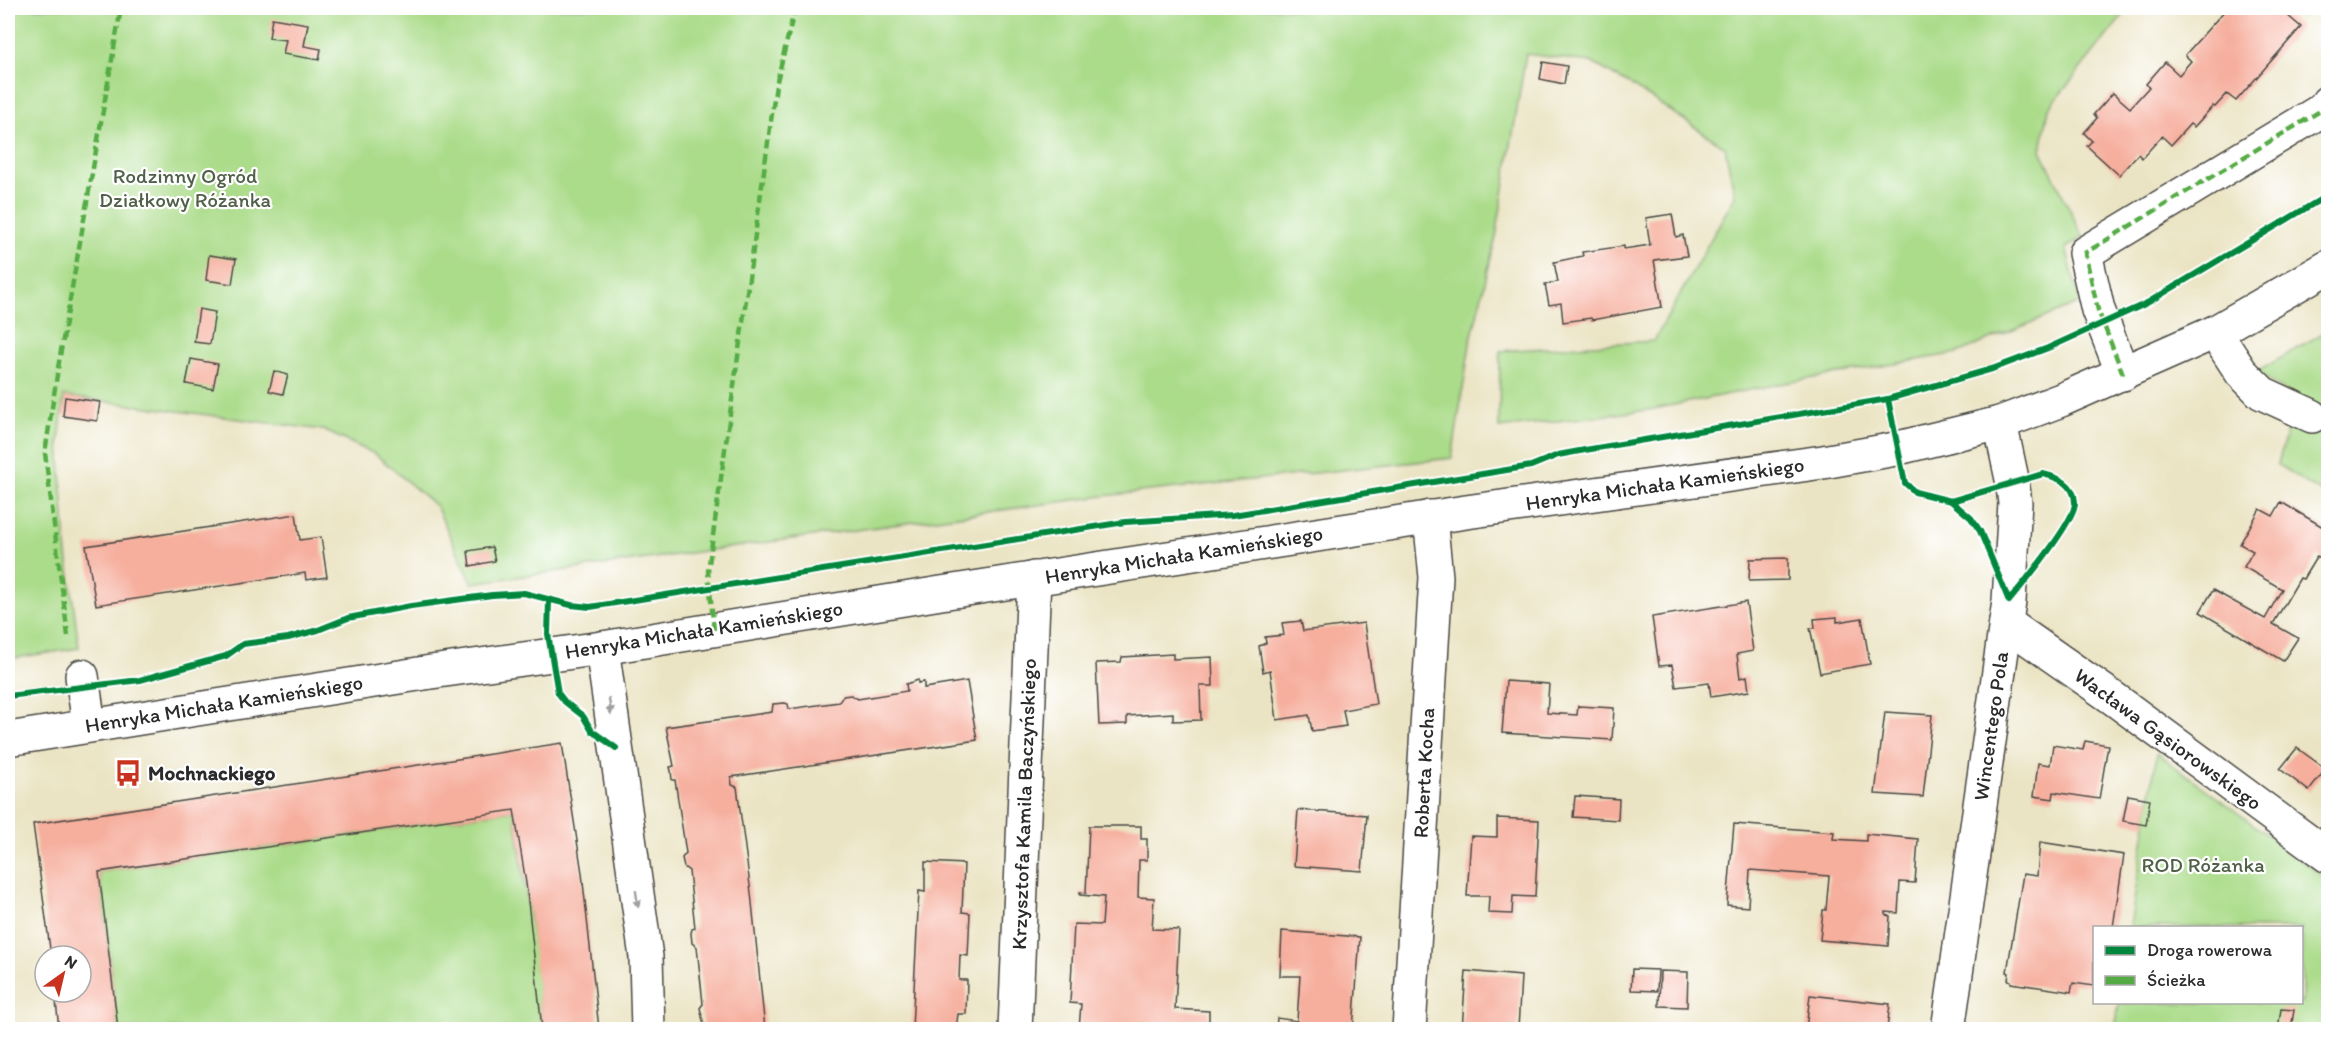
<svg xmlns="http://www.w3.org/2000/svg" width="2336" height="1037" font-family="Itim,sans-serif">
<rect width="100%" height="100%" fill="#fff"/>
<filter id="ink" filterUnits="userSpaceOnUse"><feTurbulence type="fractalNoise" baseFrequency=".0167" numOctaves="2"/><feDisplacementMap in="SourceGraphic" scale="12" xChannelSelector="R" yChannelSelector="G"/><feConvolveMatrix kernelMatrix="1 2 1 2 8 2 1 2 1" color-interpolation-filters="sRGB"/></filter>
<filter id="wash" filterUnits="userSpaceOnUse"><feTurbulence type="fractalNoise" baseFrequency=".008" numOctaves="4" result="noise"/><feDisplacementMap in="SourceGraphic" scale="24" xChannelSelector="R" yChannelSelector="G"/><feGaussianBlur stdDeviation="1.35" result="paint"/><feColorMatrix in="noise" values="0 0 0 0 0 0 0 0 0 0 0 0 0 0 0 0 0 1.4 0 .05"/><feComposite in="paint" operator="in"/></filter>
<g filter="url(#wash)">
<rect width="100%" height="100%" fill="#ebe4c4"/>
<g fill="#abdc8a" stroke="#6b845a" stroke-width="1.5">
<path d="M 8,8 L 2129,8 L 2049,108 L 2041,150 L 2083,237 L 2066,248 L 2080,303 L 1957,353 L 1785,383 L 1648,410 L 1499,428 L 1500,351 L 1654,341 L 1735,196 L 1725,147 L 1636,88 L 1591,62 L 1526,54 L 1496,237 L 1470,344 L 1452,458 L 1103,496 L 472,583 L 436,506 L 375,454 L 323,430 L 64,396 L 59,442 L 66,546 L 79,648 L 8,659 Z"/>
<path d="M 2328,330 L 2328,497 L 2278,465 L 2295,398 L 2257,372 Z"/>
<path d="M 2157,753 L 2328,880 L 2328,1029 L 2115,1030 L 2119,1003 L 2302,1002 L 2302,928 L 2130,927 Z"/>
<path d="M 514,810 L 535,955 L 542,1029 L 118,1029 L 99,872 Z"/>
</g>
<g id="blocks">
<g fill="#f6ae9d">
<path d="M 2227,8 L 2279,8 L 2301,27 L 2236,101 L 2227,94 L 2215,107 L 2213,106 L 2194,127 L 2190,124 L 2171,145 L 2162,136 L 2142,158 L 2138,154 L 2119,175 L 2087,146 L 2092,141 L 2084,133 L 2097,118 L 2094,114 L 2113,93 L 2130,108 L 2149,87 L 2146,84 L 2165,62 L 2179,75 L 2191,61 L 2185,55 Z"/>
<path d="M 272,18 L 308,24 L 304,46 L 321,49 L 319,60 L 283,54 L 286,40 L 269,38 Z"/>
<path d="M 1543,62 L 1567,66 L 1564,84 L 1540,79 Z"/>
<path d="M 1672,214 L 1676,237 L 1683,235 L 1687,256 L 1654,260 L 1662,307 L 1592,320 L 1591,318 L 1563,322 L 1561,303 L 1549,305 L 1545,284 L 1558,282 L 1554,262 L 1583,256 L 1582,252 L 1624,246 L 1624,249 L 1650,245 L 1646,218 Z"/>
<path d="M 209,255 L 236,259 L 232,284 L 206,280 Z"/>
<path d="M 199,309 L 215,312 L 210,344 L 194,342 Z"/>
<path d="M 191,359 L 218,364 L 213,389 L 186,384 Z"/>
<path d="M 274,371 L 288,375 L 283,394 L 269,391 Z"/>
<path d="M 65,397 L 100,402 L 97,421 L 63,416 Z"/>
<path d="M 2281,502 L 2328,530 L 2328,562 L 2317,556 L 2303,579 L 2300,578 L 2273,624 L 2298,638 L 2283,661 L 2200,612 L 2213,590 L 2265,619 L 2282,589 L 2244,567 L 2253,551 L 2240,544 L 2260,509 L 2273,516 Z"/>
<path d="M 296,514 L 300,540 L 321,537 L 327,577 L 306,580 L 305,573 L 96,605 L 86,546 Z"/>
<path d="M 492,547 L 495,561 L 470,566 L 468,551 Z"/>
<path d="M 1788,558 L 1788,580 L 1749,581 L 1750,559 Z"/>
<path d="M 1746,602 L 1753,651 L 1737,654 L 1740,678 L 1747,676 L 1749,691 L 1711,697 L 1709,683 L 1676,687 L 1672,665 L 1659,666 L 1652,617 Z"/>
<path d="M 1837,617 L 1837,622 L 1862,618 L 1870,664 L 1820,673 L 1810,628 L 1815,628 L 1814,619 Z"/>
<path d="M 1301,621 L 1303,631 L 1364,623 L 1376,704 L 1343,710 L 1346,726 L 1312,731 L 1309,715 L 1277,720 L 1270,670 L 1263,672 L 1259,646 L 1266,643 L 1265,637 L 1284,635 L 1282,623 Z"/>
<path d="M 1173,654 L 1173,659 L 1212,657 L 1213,686 L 1200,686 L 1201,720 L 1173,721 L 1173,713 L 1127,716 L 1127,724 L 1099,725 L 1096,663 L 1121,662 L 1122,657 Z"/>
<path d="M 918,680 L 918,683 L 924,682 L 924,688 L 967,681 L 977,740 L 731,777 L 732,785 L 737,787 L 751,893 L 765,1029 L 705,1029 L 700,1008 L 703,1004 L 697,947 L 692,943 L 691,933 L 692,929 L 695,928 L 692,900 L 689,871 L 684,867 L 682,858 L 686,853 L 675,780 L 672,780 L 671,771 L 670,767 L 674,766 L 666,727 L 772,712 L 773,704 L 785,703 L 788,704 L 789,709 L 839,702 L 843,696 L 851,695 L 858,699 L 907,691 L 906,684 Z"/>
<path d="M 1506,681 L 1549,684 L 1547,713 L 1577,715 L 1578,706 L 1614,708 L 1612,740 L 1502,733 Z"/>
<path d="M 1885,712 L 1932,715 L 1923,797 L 1875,794 Z"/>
<path d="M 2085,741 L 2108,745 L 2099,799 L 2054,792 L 2053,799 L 2034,796 L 2038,763 L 2050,765 L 2053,745 L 2083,750 Z"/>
<path d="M 562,743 L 582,873 L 599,1029 L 542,1029 L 526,883 L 514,810 L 99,872 L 118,1029 L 59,1029 L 55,992 L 81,992 L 81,956 L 51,956 L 33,824 Z"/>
<path d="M 2297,748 L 2326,769 L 2309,791 L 2280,769 Z"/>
<path d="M 2128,795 L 2150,799 L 2146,825 L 2123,821 Z"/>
<path d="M 1575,796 L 1619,799 L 1618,820 L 1573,817 Z"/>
<path d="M 1298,810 L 1367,815 L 1362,871 L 1294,866 Z"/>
<path d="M 1497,818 L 1539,820 L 1535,897 L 1513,896 L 1512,914 L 1488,913 L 1489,896 L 1467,896 L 1471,836 L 1497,837 Z"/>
<path d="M 1734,824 L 1834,832 L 1833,839 L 1866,841 L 1866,834 L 1918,839 L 1915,883 L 1900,882 L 1898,913 L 1886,912 L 1886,915 L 1890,916 L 1888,946 L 1820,940 L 1823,910 L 1826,910 L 1829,876 L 1750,870 L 1748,907 L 1727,905 Z"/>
<path d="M 1089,826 L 1141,826 L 1141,839 L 1147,839 L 1147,860 L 1139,860 L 1138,897 L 1154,898 L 1152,929 L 1179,930 L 1175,1009 L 1209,1011 L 1209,1029 L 1079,1029 L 1081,1004 L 1070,1003 L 1074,924 L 1102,925 L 1104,897 L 1080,895 L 1080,892 L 1086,893 Z"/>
<path d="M 2040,842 L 2124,855 L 2113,927 L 2094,927 L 2094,986 L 2073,983 L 2071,992 L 2011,983 L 2011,981 L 2008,980 L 2009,973 L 2007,972 L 2023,874 L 2037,876 Z"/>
<path d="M 925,862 L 964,864 L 962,912 L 970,913 L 968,956 L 960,955 L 959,980 L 967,980 L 966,1014 L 958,1014 L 956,1029 L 912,1029 L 919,891 L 925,892 Z"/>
<path d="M 1282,931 L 1360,937 L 1353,1029 L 1276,1029 L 1277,1018 L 1297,1021 L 1300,976 L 1280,976 Z"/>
<path d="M 1632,969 L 1658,970 L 1657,991 L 1631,990 Z"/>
<path d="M 1466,971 L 1521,976 L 1518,1029 L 1462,1029 Z"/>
<path d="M 1660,971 L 1688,972 L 1687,1007 L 1659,1006 Z"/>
<path d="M 1810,995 L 1890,1004 L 1887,1029 L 1806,1029 Z"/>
<path d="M 2281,1009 L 2294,1010 L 2291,1029 L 2278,1029 Z"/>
</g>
</g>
</g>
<g filter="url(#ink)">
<use href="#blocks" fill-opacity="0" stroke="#484742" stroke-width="1.5"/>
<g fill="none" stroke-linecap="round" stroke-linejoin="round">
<defs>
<g id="minor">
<path d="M 2215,332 L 2241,372 L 2262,393 L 2312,416"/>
<path d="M 2123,374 L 2098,310 L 2085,253 L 2322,110 L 2328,102"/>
<path d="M 2006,623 L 2113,698 L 2328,856"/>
<path d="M 602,648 L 646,957 L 648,1030"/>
<path d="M 82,676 L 89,725"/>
<path d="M 8,739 L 431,672 L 602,648 L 941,593 L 1466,512 L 1823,462 L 1890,450 L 2000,423 L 2061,400 L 2215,332 L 2328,267"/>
<path d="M 1015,1030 L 1034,578"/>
<path d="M 1409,1030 L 1436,577 L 1430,517"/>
<path d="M 1948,1030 L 2009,601 L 2015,503 L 2012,479 L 2000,423"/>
</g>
</defs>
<use href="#minor" stroke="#484742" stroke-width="36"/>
<use href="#minor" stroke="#fff" stroke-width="33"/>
<g stroke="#54ab44" stroke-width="4.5" stroke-dasharray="9 4.5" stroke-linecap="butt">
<path d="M 2123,374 L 2098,310 L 2085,253 L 2322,110 L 2328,102"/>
<path d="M 714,630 L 708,571 L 776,85 L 795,8"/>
<path d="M 68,636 L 45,453 L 59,362 L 121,8"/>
</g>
<defs>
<g id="cycleway">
<path d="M 1888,399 L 1905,483 L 1915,492 L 1951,501 L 2043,474 C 2059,478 2074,483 2075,502 C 2076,520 2023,584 2009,601 L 1980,531 L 1971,518 L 1951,501"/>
<path d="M 549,600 L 548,634 L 558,693 L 565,702 L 583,716 L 592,731 L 616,748"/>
<path d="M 8,696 L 140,680 L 226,656 L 243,644 L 288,638 L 318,630 L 348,618 L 411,606 L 492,595 L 524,593 L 571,605 L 590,607 L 1125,522 L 1233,515 L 1531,466 L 1558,455 L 1585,450 L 1888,399 L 1992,369 L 2048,348 L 2147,303 L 2328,195"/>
</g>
</defs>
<use href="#cycleway" stroke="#fff" stroke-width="10"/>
<use href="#cycleway" stroke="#00873e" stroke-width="6"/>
</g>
<defs><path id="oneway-solid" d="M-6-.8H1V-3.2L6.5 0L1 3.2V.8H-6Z" transform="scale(1.5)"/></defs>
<g fill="#a0a0a0">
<use href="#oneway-solid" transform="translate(610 706) rotate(82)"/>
<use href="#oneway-solid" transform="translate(637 899) rotate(82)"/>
</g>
</g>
<defs>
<symbol id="bus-bare" viewBox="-9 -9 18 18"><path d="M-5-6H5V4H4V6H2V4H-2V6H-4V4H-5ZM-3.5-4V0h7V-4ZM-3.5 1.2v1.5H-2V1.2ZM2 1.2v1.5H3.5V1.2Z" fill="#c8321e" stroke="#fff" stroke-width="2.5" paint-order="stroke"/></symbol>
</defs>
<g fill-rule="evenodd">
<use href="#bus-bare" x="109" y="754" width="38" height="38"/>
</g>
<g text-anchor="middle" stroke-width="4.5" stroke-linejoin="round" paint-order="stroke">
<g font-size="21" fill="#516048" stroke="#fff">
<text x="185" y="183">Rodzinny Ogród<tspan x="185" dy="24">Działkowy Różanka</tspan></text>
<text x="2203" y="872">ROD Różanka</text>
</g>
<g font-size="21" fill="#2b2b2b" stroke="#fff">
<text transform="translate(1665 484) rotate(-8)" y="7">Henryka Michała Kamieńskiego</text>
<text transform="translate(1184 555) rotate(-9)" y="7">Henryka Michała Kamieńskiego</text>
<text transform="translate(704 630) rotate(-9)" y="7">Henryka Michała Kamieńskiego</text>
<text transform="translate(224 704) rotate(-9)" y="7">Henryka Michała Kamieńskiego</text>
<text transform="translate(1991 726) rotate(-82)" y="7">Wincentego Pola</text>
<text transform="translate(2168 739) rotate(36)" y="7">Wacława Gąsiorowskiego</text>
<text transform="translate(1424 773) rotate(-87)" y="7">Roberta Kocha</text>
<text transform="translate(1024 804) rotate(-88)" y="7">Krzysztofa Kamila Baczyńskiego</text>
</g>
<g font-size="21" font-weight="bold" fill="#2b2b2b" stroke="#fff" text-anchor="start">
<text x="148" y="780">Mochnackiego</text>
</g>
</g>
<rect width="2336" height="1037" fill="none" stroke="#fff" stroke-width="30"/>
<rect x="2093" y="926" width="210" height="78" fill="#ffffff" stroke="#aaaaaa" stroke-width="1.5"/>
<rect x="2105" y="946" width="30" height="9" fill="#00873e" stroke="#aaaaaa" stroke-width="1.5"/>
<text x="2147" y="956" font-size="18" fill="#2b2b2b">Droga rowerowa</text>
<rect x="2105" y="976" width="30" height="9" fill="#54ab44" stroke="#aaaaaa" stroke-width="1.5"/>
<text x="2147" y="986" font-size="18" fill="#2b2b2b">Ścieżka</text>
<g transform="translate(63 974) rotate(34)"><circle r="28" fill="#ffffff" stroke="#aaaaaa" stroke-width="1.5"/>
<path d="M0-4.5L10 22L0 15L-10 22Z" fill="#c8321e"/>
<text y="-9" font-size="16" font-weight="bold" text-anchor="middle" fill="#2b2b2b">N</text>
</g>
</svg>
